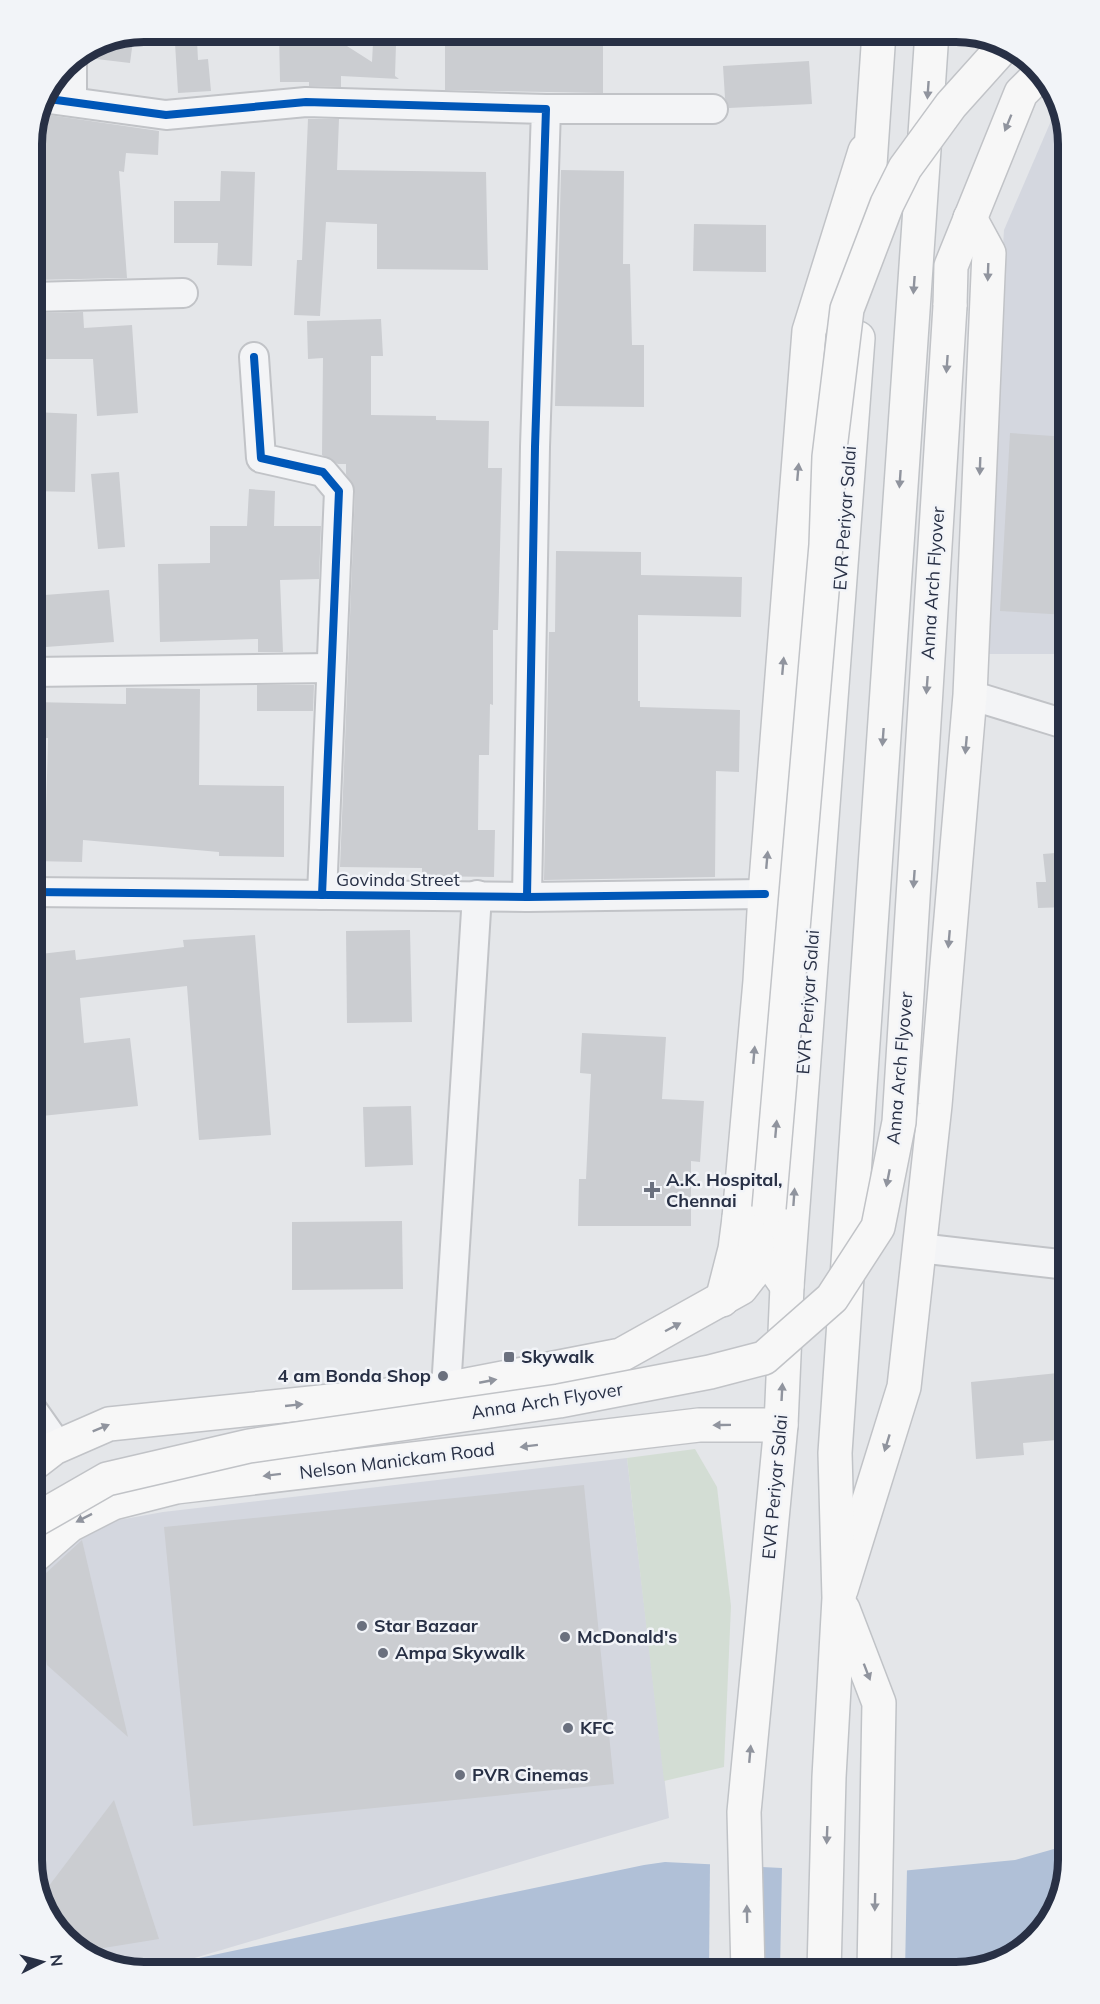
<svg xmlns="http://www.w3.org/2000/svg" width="1100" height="2004" font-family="Mulish,sans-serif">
<rect width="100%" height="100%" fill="#e4e6e9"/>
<g fill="#d4d7df">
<path d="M 1060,100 L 1068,144 L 1068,654 L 979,654 L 1004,230 Z"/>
<path d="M 627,1458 L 669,1818 L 181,1962 L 169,1972 L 137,1972 L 81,1953 L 40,1904 L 32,1860 L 32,1583 L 91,1525 L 163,1512 Z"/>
</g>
<path fill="#d3ddd4" d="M 695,1449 L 717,1487 L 731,1606 L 724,1767 L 664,1781 L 627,1458 Z"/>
<path fill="#b0c0d7" d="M 1068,1845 L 1068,1861 L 1050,1922 L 1000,1964 L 956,1972 L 169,1972 L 180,1962 L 644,1865 L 665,1862 L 880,1873 L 1015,1860 Z"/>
<g fill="#e4e6e9">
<path d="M 710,1863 L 762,1865 L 761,1972 L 709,1972 Z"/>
<path d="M 782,1866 L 880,1870 L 907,1868 L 905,1972 L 780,1972 Z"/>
</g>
<g fill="#cbcdd1">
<path d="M 279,32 L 325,32 L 372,62 L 373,43 L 396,44 L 395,76 L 399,79 L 341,76 L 341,87 L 309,86 L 309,82 L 280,82 Z"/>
<path d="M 445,32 L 562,32 L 562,37 L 581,45 L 603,45 L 603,93 L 445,90 Z"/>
<path d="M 134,33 L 130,63 L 88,58 L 86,50 L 101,40 Z"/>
<path d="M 197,41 L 198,60 L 208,59 L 211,91 L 178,93 L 175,43 Z"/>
<path d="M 809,61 L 812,104 L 729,108 L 725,98 L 723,66 Z"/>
<path d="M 42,114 L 159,131 L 158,155 L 126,153 L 124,172 L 119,171 L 127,278 L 32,280 L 32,137 Z"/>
<path d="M 308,119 L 339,119 L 337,170 L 486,172 L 488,270 L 377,269 L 377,224 L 326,222 L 320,316 L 294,315 L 297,260 L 302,260 Z"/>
<path d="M 561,170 L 624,171 L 623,264 L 630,264 L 632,345 L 644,345 L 644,407 L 555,406 Z"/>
<path d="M 221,171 L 255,172 L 252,266 L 217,265 L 218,243 L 174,243 L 174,201 L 220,201 Z"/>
<path d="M 694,224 L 766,225 L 766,272 L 693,271 Z"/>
<path d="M 83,312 L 84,328 L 132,325 L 138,413 L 97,416 L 93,359 L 32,359 L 32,313 Z"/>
<path d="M 381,319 L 383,356 L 371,356 L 371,415 L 436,416 L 436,420 L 489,421 L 488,468 L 502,468 L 498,630 L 493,630 L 493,705 L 490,704 L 489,755 L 479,755 L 478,830 L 495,830 L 494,877 L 422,876 L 422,868 L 340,867 L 355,492 L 346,474 L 346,464 L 338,464 L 322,455 L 323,358 L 308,359 L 307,321 Z"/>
<path d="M 34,412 L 77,414 L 75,492 L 32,491 Z"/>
<path d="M 1010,433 L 1068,437 L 1068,615 L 1000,611 Z"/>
<path d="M 119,472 L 125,547 L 98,549 L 91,474 Z"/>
<path d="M 249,489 L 275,491 L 274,526 L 321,526 L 319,579 L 280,580 L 283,652 L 258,652 L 258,639 L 160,642 L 158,564 L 210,563 L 210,526 L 247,526 Z"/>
<path d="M 556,551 L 641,552 L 641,575 L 742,577 L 741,617 L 638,615 L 638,701 L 640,701 L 640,707 L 740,710 L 739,772 L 716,771 L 715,877 L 544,880 L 549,632 L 555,632 Z"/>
<path d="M 109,590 L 114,642 L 32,648 L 32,596 Z"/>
<path d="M 257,685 L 314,685 L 313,711 L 257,711 Z"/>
<path d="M 126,688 L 200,689 L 199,785 L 284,786 L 284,857 L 219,856 L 219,852 L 83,840 L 82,862 L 32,861 L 32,813 L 46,814 L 48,738 L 32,739 L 32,702 L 126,704 Z"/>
<path d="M 1068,852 L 1068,907 L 1038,908 L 1036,882 L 1046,882 L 1043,854 Z"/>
<path d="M 410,930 L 412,1022 L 347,1023 L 346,931 Z"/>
<path d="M 255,935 L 271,1135 L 199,1140 L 187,986 L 80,998 L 84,1043 L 130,1038 L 138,1106 L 32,1117 L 32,955 L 75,950 L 76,960 L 184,947 L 183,940 Z"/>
<path d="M 582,1033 L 666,1037 L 662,1099 L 704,1101 L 700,1162 L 691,1161 L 691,1226 L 578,1226 L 579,1179 L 586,1179 L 591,1074 L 580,1073 Z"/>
<path d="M 411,1106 L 413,1165 L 365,1167 L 363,1107 Z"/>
<path d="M 402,1221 L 403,1289 L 292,1290 L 292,1222 Z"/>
<path d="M 1068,1372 L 1068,1439 L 1023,1443 L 1024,1455 L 976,1459 L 971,1382 Z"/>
<path d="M 584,1485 L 614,1784 L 193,1826 L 164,1527 Z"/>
<path d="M 82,1540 L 128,1737 L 47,1665 L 32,1586 Z"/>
<path d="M 114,1800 L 159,1939 L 79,1952 L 40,1904 L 39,1899 Z"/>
</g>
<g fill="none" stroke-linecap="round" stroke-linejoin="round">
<defs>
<g id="minor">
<path d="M 49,99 L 166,115 L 306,102 L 546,109 L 535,447 L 527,897"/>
<path d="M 72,100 L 72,59"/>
<path d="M 546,109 L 713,109"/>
<path d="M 32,297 L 183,293"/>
<path d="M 254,357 L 261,458 L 323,472 L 339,491 L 322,895"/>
<path d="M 32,672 L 331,668"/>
<path d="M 970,695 L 1068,725"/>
<path d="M 32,892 L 527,897 L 765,894"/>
<path d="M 919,1248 L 1068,1265"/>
<path d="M 446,1389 L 477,895"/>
<path d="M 32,1409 L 58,1446"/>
</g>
<g id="secondary">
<path d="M 950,306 L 951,266 L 1021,93 L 1039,75"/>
<path d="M 722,1300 L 735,1249 L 739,1218 L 760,981 L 765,894 L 809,331 L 865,151"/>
<path d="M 32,1465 L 54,1448 L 109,1424 L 446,1389 L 621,1355 L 741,1288 L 755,1270 L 763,1251 L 769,1208"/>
<path d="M 32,1558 L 70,1525 L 113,1503 L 176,1487 L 699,1425 L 781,1425"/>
<path d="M 841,1590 L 904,1387 L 935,1105 L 970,695 L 988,275 L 989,253 L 970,218"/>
</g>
<g id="primary">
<path d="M 864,253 L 879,32"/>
<path d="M 739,1218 L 787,1286"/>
<path d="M 843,1609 L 879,1703 L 874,1972"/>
<path d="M 748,1972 L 744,1812 L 781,1425 L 787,1286 L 858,338"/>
<path d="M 824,1972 L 829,1777 L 839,1598 L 835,1453 L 932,32"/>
</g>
</defs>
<use href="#minor" stroke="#c1c3c7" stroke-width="32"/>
<use href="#secondary" stroke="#c1c3c7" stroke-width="36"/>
<use href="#primary" stroke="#c0c3c7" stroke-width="36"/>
<use href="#minor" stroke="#f3f4f6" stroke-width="28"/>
<use href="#secondary" stroke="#f7f7f7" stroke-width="33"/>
<use href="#primary" stroke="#f7f7f7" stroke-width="33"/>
<defs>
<g id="secondary-bridge">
<path d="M 769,1208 L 826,545 L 829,457 L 847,309 L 887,204 L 905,168 L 951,105 L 1004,46"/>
<path d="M 32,1522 L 107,1479 L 249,1446 L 559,1401 L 710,1372 L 764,1358 L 832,1298 L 878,1227 L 899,1122 L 950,306"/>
</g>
</defs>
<use href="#secondary-bridge" stroke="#c1c3c7" stroke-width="36" stroke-linecap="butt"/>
<use href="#secondary-bridge" stroke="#f7f7f7" stroke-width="33"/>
<defs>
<g id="cycleway">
<path d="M 49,99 L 166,115 L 306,102 L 546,109 L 535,447 L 527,897"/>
<path d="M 254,357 L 261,458 L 323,472 L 339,491 L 322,895"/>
<path d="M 32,892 L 527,897 L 765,894"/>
</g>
</defs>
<use href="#cycleway" stroke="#f2f4f8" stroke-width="11"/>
<use href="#cycleway" stroke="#0057b8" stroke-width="8"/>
</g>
<defs><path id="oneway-solid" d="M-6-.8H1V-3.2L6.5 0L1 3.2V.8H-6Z" transform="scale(1.5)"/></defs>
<g fill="#90949e">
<use href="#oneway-solid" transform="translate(928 90) rotate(94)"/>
<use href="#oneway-solid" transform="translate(1008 123) rotate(112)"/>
<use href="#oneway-solid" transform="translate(988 272) rotate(92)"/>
<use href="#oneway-solid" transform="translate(914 285) rotate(94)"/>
<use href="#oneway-solid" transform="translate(947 364) rotate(94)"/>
<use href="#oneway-solid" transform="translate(980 466) rotate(92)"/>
<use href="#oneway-solid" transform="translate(798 472) rotate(-85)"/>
<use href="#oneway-solid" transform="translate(900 479) rotate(94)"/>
<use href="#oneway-solid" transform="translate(783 666) rotate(-85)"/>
<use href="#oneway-solid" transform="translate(927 685) rotate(94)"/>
<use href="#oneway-solid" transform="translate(883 737) rotate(94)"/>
<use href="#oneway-solid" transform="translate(966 745) rotate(95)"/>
<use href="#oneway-solid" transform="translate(767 860) rotate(-85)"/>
<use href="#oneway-solid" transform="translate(914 879) rotate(94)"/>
<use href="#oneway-solid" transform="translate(949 939) rotate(95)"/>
<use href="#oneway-solid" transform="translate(754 1055) rotate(-85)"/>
<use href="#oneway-solid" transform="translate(776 1129) rotate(-85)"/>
<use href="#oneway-solid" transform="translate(888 1178) rotate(101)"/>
<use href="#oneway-solid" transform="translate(794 1197) rotate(-86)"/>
<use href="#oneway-solid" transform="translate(673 1327) rotate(-28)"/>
<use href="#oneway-solid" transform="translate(488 1381) rotate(-11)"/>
<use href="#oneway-solid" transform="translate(782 1392) rotate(-87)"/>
<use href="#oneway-solid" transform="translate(294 1405) rotate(-6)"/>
<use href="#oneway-solid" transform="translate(722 1425) rotate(179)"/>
<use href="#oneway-solid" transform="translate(101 1428) rotate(-22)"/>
<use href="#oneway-solid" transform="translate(887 1443) rotate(107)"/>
<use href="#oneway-solid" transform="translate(529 1446) rotate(173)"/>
<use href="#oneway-solid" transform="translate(272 1475) rotate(173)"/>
<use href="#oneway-solid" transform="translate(84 1518) rotate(153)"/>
<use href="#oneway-solid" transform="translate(867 1672) rotate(69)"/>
<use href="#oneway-solid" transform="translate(750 1754) rotate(-85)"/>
<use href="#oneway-solid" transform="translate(827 1835) rotate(92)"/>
<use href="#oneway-solid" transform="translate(875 1902) rotate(91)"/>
<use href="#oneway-solid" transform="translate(747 1914) rotate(-91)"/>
</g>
<g fill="#6a707e" stroke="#f2f4f8" stroke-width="2">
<path d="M649 1181h6v6h6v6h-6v6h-6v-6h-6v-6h6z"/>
<rect x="503" y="1351" width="12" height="12" rx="3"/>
<circle cx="443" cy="1376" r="6"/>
<circle cx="362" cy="1626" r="6"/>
<circle cx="565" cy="1637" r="6"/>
<circle cx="383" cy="1653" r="6"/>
<circle cx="568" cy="1728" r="6"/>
<circle cx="460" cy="1775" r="6"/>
</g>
<g text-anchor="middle" stroke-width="5" stroke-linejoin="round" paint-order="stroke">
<g font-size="18" fill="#283045" stroke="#f2f4f8">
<text transform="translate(845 518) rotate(-86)" y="6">EVR Periyar Salai</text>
<text transform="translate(933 583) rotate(-86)" y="6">Anna Arch Flyover</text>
<text x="398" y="886">Govinda Street</text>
<text transform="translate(808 1002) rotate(-86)" y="6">EVR Periyar Salai</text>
<text transform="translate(900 1068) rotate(-85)" y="6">Anna Arch Flyover</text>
<text transform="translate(547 1401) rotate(-9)" y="6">Anna Arch Flyover</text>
<text transform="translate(397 1461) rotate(-7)" y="6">Nelson Manickam Road</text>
<text transform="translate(775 1487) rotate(-85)" y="6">EVR Periyar Salai</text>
</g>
<g font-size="18" font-weight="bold" fill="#283045" stroke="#f2f4f8" text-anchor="start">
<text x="666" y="1186">A.K. Hospital,<tspan x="666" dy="21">Chennai</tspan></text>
<text x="521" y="1363">Skywalk</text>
<text x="431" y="1382" text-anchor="end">4 am Bonda Shop</text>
<text x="374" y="1632">Star Bazaar</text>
<text x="577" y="1643">McDonald's</text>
<text x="395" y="1659">Ampa Skywalk</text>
<text x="580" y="1734">KFC</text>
<text x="472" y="1781">PVR Cinemas</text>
</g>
</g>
<path d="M0 0H1100V2004H0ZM144 42H956A102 102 0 0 1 1058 144V1860A102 102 0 0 1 956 1962H144A102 102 0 0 1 42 1860V144A102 102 0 0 1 144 42Z" fill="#f2f4f8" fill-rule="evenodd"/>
<path fill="none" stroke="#283045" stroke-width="8" d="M144 42H956A102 102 0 0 1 1058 144V1860A102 102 0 0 1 956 1962H144A102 102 0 0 1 42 1860V144A102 102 0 0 1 144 42Z"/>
<g transform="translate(42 1962) rotate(84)" stroke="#f2f4f8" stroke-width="4.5" paint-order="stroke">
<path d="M0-4.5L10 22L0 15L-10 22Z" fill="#283045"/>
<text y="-9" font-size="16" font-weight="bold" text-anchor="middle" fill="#283045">N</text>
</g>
</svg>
